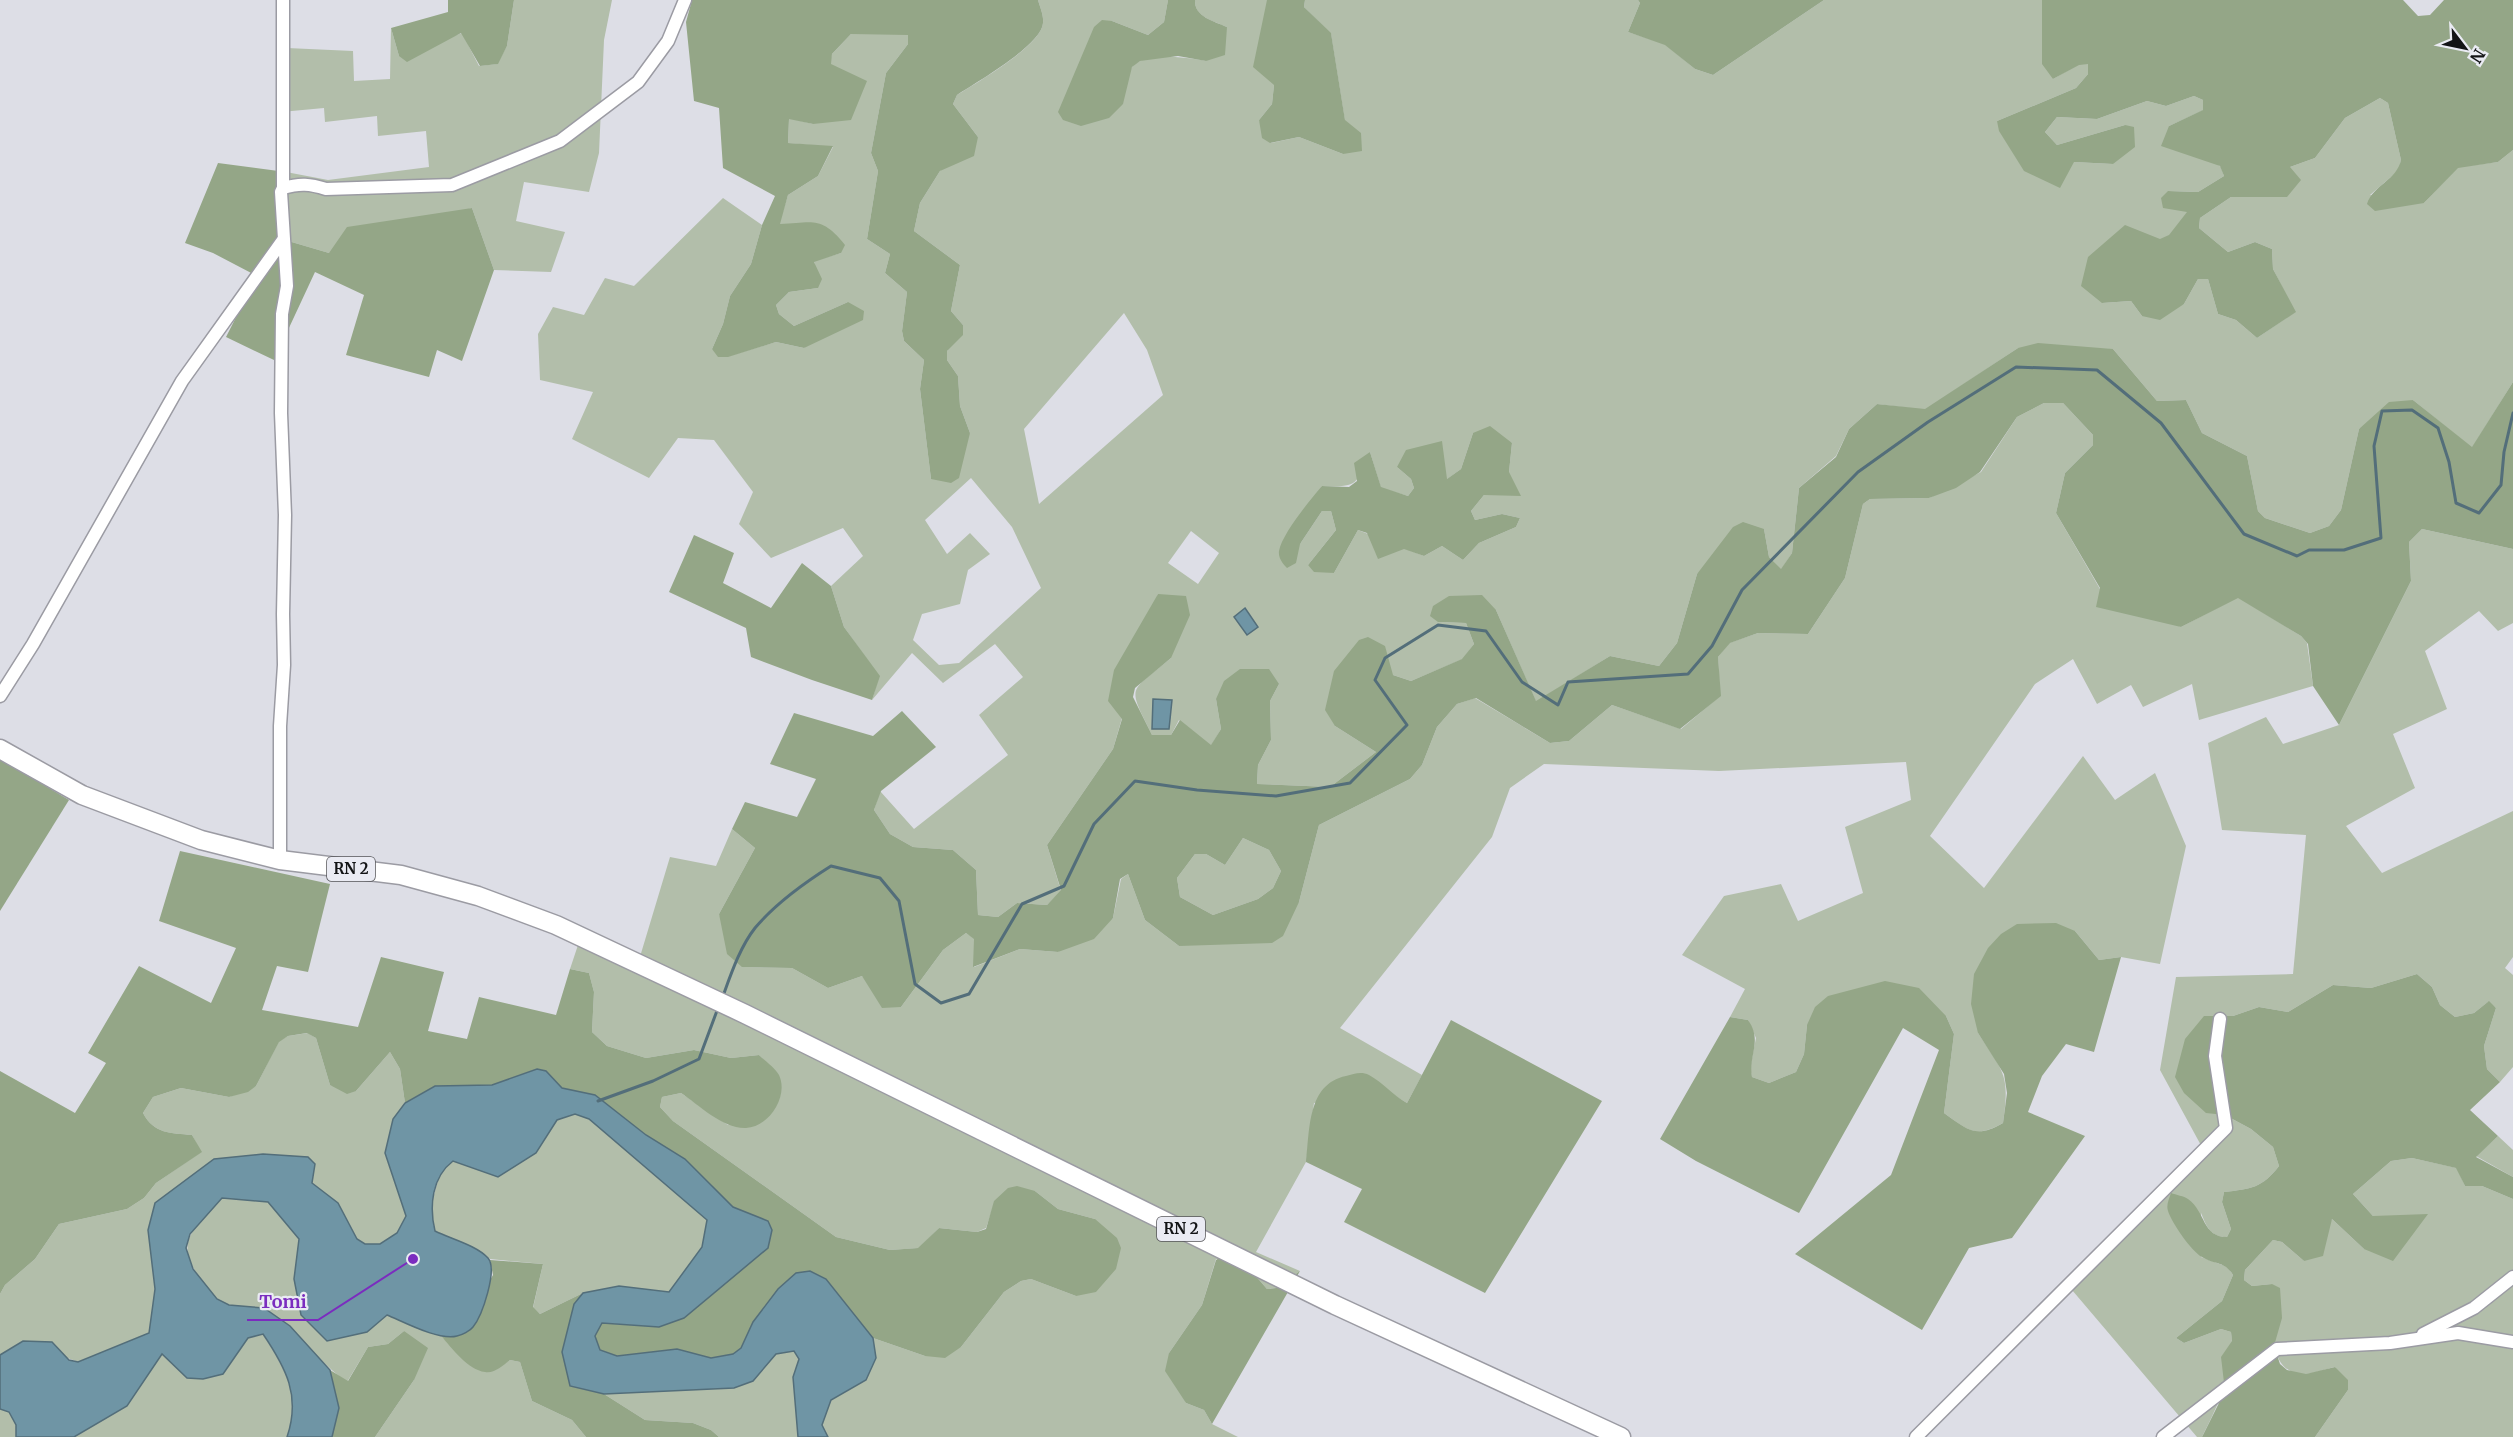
<svg xmlns="http://www.w3.org/2000/svg" width="2513" height="1437" font-family="Merriweather,serif">
<rect width="100%" height="100%" fill="#dddee6"/>
<g fill="#b2beaa" fill-rule="evenodd">
<path d="M 514,0 L 612,0 L 604,40 L 599,153 L 589,192 L 524,182 L 516,221 L 565,232 L 551,272 L 494,270 L 472,208 L 329,253 L 278,238 L 286,172 L 328,180 L 429,167 L 426,131 L 378,136 L 377,116 L 325,122 L 324,108 L 281,112 L 287,48 L 353,51 L 354,81 L 390,79 L 391,28 L 399,56 L 462,33 L 479,66 L 497,64 L 507,46 Z"/>
<path d="M 1038,0 L 1168,0 L 1164,22 L 1148,35 L 1112,21 L 1122,104 C 1125,93 1126,75 1132,67 C 1143,51 1191,58 1206,61 L 1227,27 C 1214,21 1194,17 1195,0 L 1267,0 L 1274,85 L 1272,104 L 1259,120 L 1271,143 L 1299,137 L 1343,154 L 1345,121 L 1331,34 L 1304,7 L 1305,0 L 1638,0 L 1640,3 L 1628,32 L 1665,44 L 1695,69 L 1713,75 L 1824,0 L 2042,0 L 2053,79 L 2079,64 L 2088,64 L 2088,74 L 2076,88 L 1997,121 L 2074,162 L 2113,164 L 2125,125 L 2057,145 L 2045,132 L 2057,117 L 2097,119 L 2147,101 L 2166,106 L 2194,96 L 2203,100 L 2204,110 L 2169,126 L 2221,167 L 2224,176 L 2198,192 L 2169,191 L 2188,212 L 2169,236 L 2160,240 L 2102,303 L 2131,301 L 2142,316 L 2184,304 L 2198,279 L 2208,279 L 2218,314 L 2236,320 L 2257,338 L 2295,312 L 2273,269 L 2272,249 L 2255,242 L 2228,252 L 2199,228 L 2200,218 L 2231,197 L 2287,196 L 2290,167 L 2315,158 L 2345,118 L 2380,98 L 2388,103 L 2401,160 L 2399,170 L 2370,195 L 2424,203 L 2458,167 L 2498,162 L 2513,150 L 2513,382 L 2472,448 L 2413,400 L 2359,429 L 2341,510 L 2329,526 L 2310,533 L 2265,518 L 2258,511 L 2247,456 L 2202,433 L 2186,400 L 2157,401 L 2113,349 L 2018,348 L 1925,410 L 1877,404 L 1849,429 L 1836,456 L 1799,488 L 1792,553 L 1781,570 L 1769,557 L 1764,529 L 1697,574 L 1677,643 L 1659,666 L 1610,656 L 1536,702 L 1496,610 L 1438,622 L 1466,623 L 1474,644 L 1463,659 L 1411,681 L 1393,675 L 1335,726 L 1376,752 L 1330,787 L 1257,784 L 1258,765 L 1271,740 L 1270,701 L 1279,684 L 1216,699 L 1221,729 L 1211,746 L 1179,720 L 1171,735 L 1152,735 C 1127,684 1128,694 1171,658 L 1158,594 L 1113,749 L 1047,845 L 1061,891 L 1047,905 L 1017,903 L 998,917 L 978,915 L 976,870 L 953,850 L 913,847 L 890,834 L 874,810 L 880,791 L 914,829 L 1008,755 L 979,715 L 1023,677 L 995,644 L 943,683 L 912,653 L 872,700 L 879,676 L 844,627 L 831,586 L 863,556 L 843,528 L 771,558 L 739,524 L 753,492 L 714,440 L 678,438 L 649,478 L 572,439 L 593,392 L 540,380 L 538,334 L 553,307 L 584,315 L 605,278 L 634,286 L 723,198 L 762,225 L 751,264 L 730,296 L 723,324 L 712,349 L 729,356 L 776,342 L 804,348 L 848,302 L 794,326 L 779,314 L 776,305 L 789,292 L 818,288 L 814,261 L 841,253 L 779,224 L 788,195 L 818,176 L 833,147 L 788,143 L 789,118 L 813,124 L 832,54 L 851,34 L 908,34 L 908,44 L 886,73 L 871,153 L 878,171 L 867,239 L 890,254 L 885,273 L 907,292 L 902,331 L 904,341 L 924,360 L 920,389 L 931,479 L 970,433 L 960,406 L 958,376 L 947,360 L 947,351 L 963,325 L 951,311 L 960,265 L 914,231 L 920,203 L 940,171 L 978,137 L 953,104 L 957,95 C 976,83 1042,45 1043,23 C 1044,16 1040,7 1038,0 ZM 1124,313 L 1147,350 L 1163,395 L 1039,504 L 1024,429 ZM 1473,433 L 1512,443 L 1509,472 L 1484,495 L 1471,511 L 1475,520 L 1502,514 L 1520,518 L 1516,527 L 1479,543 L 1463,560 L 1442,546 L 1424,556 L 1358,530 L 1334,573 L 1308,565 L 1336,530 L 1331,511 L 1322,511 L 1300,544 L 1322,486 C 1359,487 1355,486 1370,452 L 1381,488 L 1408,496 L 1414,488 L 1411,479 L 1397,467 L 1446,480 L 1461,469 ZM 971,478 L 1012,527 L 1041,588 L 959,663 L 939,665 L 913,640 L 922,614 L 960,604 L 968,570 L 990,554 L 970,533 L 947,554 L 925,520 ZM 1191,531 L 1219,553 L 1198,584 L 1168,563 Z"/>
<path d="M 2044,403 L 2063,403 L 2093,435 L 2093,445 L 2065,473 L 2056,513 L 2100,589 L 2181,627 L 2238,597 L 2301,636 L 2307,643 L 2313,686 L 2199,720 L 2192,684 L 2143,707 L 2131,685 L 2097,704 L 2073,659 L 2035,684 L 1930,836 L 1984,888 L 2083,756 L 2115,800 L 2155,773 L 2186,846 L 2160,964 L 2121,957 L 2099,960 L 2075,931 L 1978,1033 C 2004,1073 2010,1074 2003,1123 C 1975,1139 1968,1130 1944,1113 L 1954,1034 L 1946,1016 L 1807,1025 L 1804,1054 L 1796,1072 L 1769,1083 L 1752,1077 L 1750,1068 L 1756,1038 L 1748,1020 L 1730,1017 L 1745,989 L 1682,955 L 1724,896 L 1781,884 L 1798,921 L 1863,893 L 1845,827 L 1911,800 L 1906,762 L 1719,771 L 1544,764 L 1510,788 L 1492,837 L 1340,1028 L 1422,1075 L 1407,1103 L 1392,1094 L 1314,1103 L 1306,1162 L 1256,1252 L 1300,1271 L 1276,1288 L 1267,1289 L 1242,1260 L 1216,1259 L 1202,1305 L 1169,1353 L 1186,1403 L 1204,1410 L 1212,1424 L 1238,1437 L 828,1437 L 822,1425 L 831,1400 L 866,1380 L 876,1358 L 873,1338 L 925,1356 L 961,1347 L 1004,1292 L 1021,1281 L 1031,1279 L 1076,1296 L 1095,1219 L 1058,1209 L 1035,1191 L 995,1201 L 986,1228 L 977,1232 L 939,1228 L 919,1248 L 890,1250 L 836,1237 L 673,1121 L 660,1107 L 662,1097 L 681,1093 L 728,1125 L 779,1076 L 759,1055 L 731,1058 L 694,1050 L 646,1058 L 607,1046 L 592,1032 L 594,992 L 589,973 L 570,969 L 582,933 L 639,960 L 670,857 L 716,866 L 732,829 L 755,848 L 719,914 L 743,967 L 792,968 L 828,988 L 862,976 L 901,1007 L 943,950 L 966,933 L 974,938 L 974,967 L 1020,949 L 1058,952 L 1113,918 L 1121,879 L 1128,874 L 1145,920 L 1179,946 L 1299,902 L 1319,825 L 1410,779 L 1422,765 L 1437,727 L 1457,704 L 1475,698 L 1550,743 L 1569,741 L 1612,705 L 1681,729 L 1720,696 L 1718,657 L 1729,643 L 1758,633 L 1808,634 L 1845,578 L 1863,504 L 1870,499 L 1929,498 L 1981,472 L 2017,417 Z"/>
<path d="M 2422,529 L 2513,549 L 2513,623 L 2498,631 L 2479,611 L 2425,651 L 2447,709 L 2393,734 L 2415,788 L 2346,826 L 2382,873 L 2513,811 L 2513,957 L 2505,968 L 2513,975 L 2513,1067 L 2500,1082 L 2487,1069 L 2484,1046 L 2496,1008 L 2488,1002 L 2474,1013 L 2455,1017 L 2440,1005 L 2432,987 L 2417,974 L 2371,988 L 2333,985 L 2288,1012 L 2259,1007 L 2233,1016 L 2204,1016 L 2225,1115 L 2251,1129 L 2273,1147 L 2279,1166 C 2262,1188 2251,1189 2224,1192 L 2222,1202 L 2231,1229 L 2227,1237 C 2210,1237 2207,1227 2201,1213 L 2201,1257 L 2228,1267 L 2233,1275 L 2222,1301 L 2176,1338 L 2184,1343 L 2221,1329 L 2231,1332 C 2237,1369 2218,1404 2202,1437 L 2197,1437 L 2072,1290 L 2203,1149 L 2160,1070 L 2176,977 L 2293,974 L 2306,835 L 2222,830 L 2208,743 L 2266,717 L 2283,744 L 2339,725 L 2411,581 L 2409,542 Z"/>
<path d="M 1243,838 L 1269,850 L 1281,871 L 1273,888 L 1258,899 L 1213,915 L 1180,897 L 1177,878 L 1195,854 L 1206,854 L 1225,865 Z"/>
<path d="M 308,1033 L 316,1038 L 330,1085 L 356,1091 L 390,1052 L 400,1069 L 405,1103 L 393,1119 L 385,1153 L 406,1216 L 397,1233 L 380,1244 L 365,1244 L 357,1239 L 338,1203 L 312,1183 L 314,1164 L 308,1157 L 148,1230 L 155,1289 L 150,1333 L 78,1362 L 23,1341 L 0,1355 L 0,1294 L 5,1285 L 35,1259 L 59,1224 L 127,1209 L 144,1198 L 156,1183 L 201,1152 L 192,1135 C 171,1133 154,1134 143,1113 L 153,1097 L 181,1088 L 229,1097 L 256,1086 L 279,1041 L 288,1036 Z"/>
<path d="M 575,1114 L 589,1119 L 707,1220 L 702,1247 L 669,1292 L 619,1286 L 583,1293 L 540,1314 L 533,1308 L 543,1264 L 490,1259 L 478,1251 L 435,1231 L 430,1209 L 441,1170 L 452,1161 L 536,1153 L 557,1120 Z"/>
<path d="M 2498,1136 L 2513,1150 L 2513,1177 L 2476,1156 Z"/>
<path d="M 2412,1158 L 2457,1168 L 2465,1186 L 2482,1186 L 2513,1199 L 2513,1437 L 2315,1437 L 2348,1390 L 2335,1367 C 2326,1369 2316,1373 2307,1374 C 2263,1377 2273,1313 2272,1284 L 2252,1286 L 2244,1280 L 2245,1270 L 2273,1240 L 2282,1242 L 2304,1261 L 2332,1219 L 2364,1249 L 2373,1216 L 2353,1194 L 2391,1161 Z"/>
<path d="M 222,1198 L 268,1201 L 299,1239 L 294,1279 L 367,1332 L 387,1315 L 441,1336 L 468,1363 L 495,1370 L 510,1360 L 520,1362 L 532,1401 L 572,1420 L 586,1437 L 375,1437 L 414,1380 L 404,1331 L 388,1344 L 368,1347 L 347,1382 C 317,1361 301,1333 269,1312 C 258,1304 242,1308 229,1305 C 217,1302 210,1291 203,1282 C 171,1242 194,1229 222,1198 Z"/>
<path d="M 263,1334 C 285,1370 302,1394 287,1437 L 74,1437 L 127,1406 L 162,1353 L 187,1378 L 223,1374 L 248,1338 Z"/>
<path d="M 794,1351 L 799,1359 L 793,1377 L 798,1437 L 719,1437 L 711,1430 L 693,1423 L 645,1420 L 604,1394 L 734,1388 L 753,1381 L 776,1354 Z"/>
<path d="M 0,1409 L 9,1412 L 16,1425 L 16,1437 L 0,1437 Z"/>
</g>
<g fill="#94a687" fill-rule="evenodd">
<path d="M 448,0 L 514,0 L 507,46 L 498,64 L 480,66 L 461,33 L 407,62 L 399,56 L 391,28 L 448,12 Z"/>
<path d="M 692,0 L 1038,0 C 1040,7 1044,16 1043,23 C 1042,45 975,83 957,95 L 953,104 L 978,137 L 974,156 L 940,171 L 920,203 L 914,231 L 960,265 L 951,311 L 963,325 L 963,335 L 947,351 L 947,360 L 958,376 L 960,406 L 970,433 L 959,478 L 951,483 L 931,479 L 920,389 L 924,360 L 904,341 L 902,331 L 907,292 L 885,273 L 890,254 L 867,239 L 878,171 L 871,153 L 886,73 L 908,44 L 908,35 L 851,34 L 832,54 L 831,64 L 867,81 L 851,120 L 813,124 L 789,119 L 788,143 L 833,146 L 818,176 L 788,195 L 780,224 C 813,223 821,215 845,245 L 841,253 L 814,262 L 822,279 L 818,288 L 789,292 L 776,305 L 779,314 L 794,326 L 848,302 L 864,311 L 863,320 L 804,348 L 776,342 L 728,357 L 718,357 L 712,349 L 723,324 L 730,296 L 751,264 L 762,225 L 775,196 L 723,168 L 719,108 L 694,101 L 686,22 Z"/>
<path d="M 1168,0 L 1195,0 C 1194,17 1214,21 1227,27 L 1225,55 L 1206,61 L 1178,56 L 1140,61 L 1132,67 L 1123,104 L 1109,118 L 1081,126 L 1063,120 L 1058,112 L 1094,27 L 1102,20 L 1112,21 L 1148,35 L 1164,22 Z"/>
<path d="M 1267,0 L 1305,0 L 1304,7 L 1331,33 L 1345,120 L 1361,133 L 1362,151 L 1343,154 L 1299,137 L 1270,143 L 1262,138 L 1259,120 L 1272,104 L 1274,85 L 1253,67 Z"/>
<path d="M 1638,0 L 1824,0 L 1713,75 L 1695,69 L 1665,45 L 1628,32 L 1640,3 Z"/>
<path d="M 2042,0 L 2403,0 L 2418,16 L 2430,15 L 2444,0 L 2513,0 L 2513,150 L 2498,162 L 2458,168 L 2424,203 L 2375,211 L 2367,204 C 2373,185 2397,180 2401,160 L 2388,103 L 2380,98 L 2345,118 L 2315,158 L 2290,167 L 2301,180 L 2287,197 L 2231,197 L 2200,218 L 2199,228 L 2228,252 L 2255,242 L 2272,249 L 2273,269 L 2296,312 L 2257,338 L 2236,320 L 2218,314 L 2208,279 L 2198,279 L 2184,304 L 2160,320 L 2142,316 L 2131,301 L 2102,303 L 2081,286 L 2088,257 L 2125,225 L 2160,239 L 2169,235 L 2187,212 L 2163,208 L 2161,198 L 2168,191 L 2198,192 L 2224,176 L 2220,166 L 2161,146 L 2169,126 L 2203,110 L 2203,100 L 2194,96 L 2166,106 L 2147,101 L 2097,119 L 2057,117 L 2045,132 L 2057,145 L 2125,125 L 2134,127 L 2135,147 L 2113,164 L 2074,162 L 2060,188 L 2024,171 L 1999,131 L 1997,121 L 2076,88 L 2088,74 L 2088,64 L 2079,65 L 2053,79 L 2042,64 Z"/>
<path d="M 218,163 L 286,172 L 278,238 L 329,253 L 347,227 L 472,208 L 494,270 L 462,361 L 437,350 L 429,377 L 346,355 L 364,295 L 315,272 L 274,360 L 226,337 L 257,276 L 213,253 L 185,243 Z"/>
<path d="M 2038,343 L 2113,349 L 2157,401 L 2186,400 L 2202,433 L 2247,456 L 2258,511 L 2265,518 L 2310,533 L 2329,526 L 2341,510 L 2359,429 L 2389,402 L 2413,400 L 2472,447 L 2513,382 L 2513,549 L 2422,529 L 2409,542 L 2411,581 L 2339,725 L 2313,686 L 2308,644 L 2301,636 L 2238,598 L 2181,627 L 2096,607 L 2100,588 L 2056,513 L 2065,473 L 2093,445 L 2093,435 L 2063,403 L 2044,403 L 2017,417 L 1980,472 L 1956,488 L 1929,498 L 1870,499 L 1863,504 L 1845,578 L 1808,634 L 1758,633 L 1730,643 L 1718,657 L 1721,696 L 1680,729 L 1612,705 L 1569,741 L 1550,743 L 1476,698 L 1457,704 L 1437,727 L 1422,765 L 1410,779 L 1319,825 L 1299,902 L 1283,936 L 1272,943 L 1179,946 L 1145,920 L 1128,874 L 1120,879 L 1113,918 L 1094,939 L 1058,952 L 1020,949 L 973,967 L 974,939 L 966,933 L 943,950 L 901,1007 L 882,1008 L 862,976 L 828,988 L 792,968 L 742,967 L 727,954 L 719,914 L 755,848 L 732,829 L 745,802 L 797,817 L 816,779 L 770,764 L 794,713 L 873,736 L 902,711 L 936,747 L 881,791 L 874,810 L 890,834 L 913,847 L 953,850 L 976,870 L 978,915 L 998,917 L 1017,903 L 1047,905 L 1061,890 L 1047,845 L 1113,749 L 1122,719 L 1108,701 L 1114,670 L 1158,594 L 1186,596 L 1190,615 L 1171,658 L 1135,688 L 1133,697 L 1152,735 L 1171,735 L 1180,720 L 1211,745 L 1221,729 L 1216,699 L 1224,681 L 1240,669 L 1269,669 L 1279,684 L 1270,701 L 1271,740 L 1258,765 L 1257,784 L 1330,787 L 1376,752 L 1335,726 L 1325,710 L 1334,671 L 1359,640 L 1368,637 L 1385,646 L 1393,675 L 1411,681 L 1462,659 L 1474,644 L 1466,623 L 1438,622 L 1430,616 L 1433,606 L 1449,596 L 1482,595 L 1496,610 L 1536,701 L 1610,656 L 1659,666 L 1677,643 L 1697,574 L 1733,527 L 1743,522 L 1764,529 L 1769,557 L 1781,569 L 1792,553 L 1799,488 L 1836,457 L 1849,429 L 1877,404 L 1925,409 L 2018,348 ZM 1243,838 L 1269,850 L 1281,871 L 1273,888 L 1258,899 L 1213,915 L 1180,897 L 1177,878 L 1195,854 L 1206,854 L 1225,865 Z"/>
<path d="M 1490,426 L 1512,443 L 1509,472 L 1521,496 L 1484,495 L 1471,511 L 1475,520 L 1502,514 L 1520,518 L 1516,527 L 1479,543 L 1463,560 L 1442,546 L 1424,556 L 1404,549 L 1378,559 L 1367,533 L 1358,530 L 1334,573 L 1314,572 L 1308,565 L 1336,530 L 1331,511 L 1322,511 L 1300,544 L 1296,563 L 1287,568 C 1283,564 1278,558 1279,551 C 1282,534 1310,500 1322,486 L 1349,487 L 1357,481 L 1354,463 L 1370,452 L 1381,487 L 1408,496 L 1414,488 L 1411,479 L 1397,467 L 1406,450 L 1442,441 L 1447,479 L 1461,469 L 1473,433 Z"/>
<path d="M 694,535 L 734,553 L 723,583 L 771,608 L 802,563 L 831,586 L 844,627 L 880,676 L 872,700 L 812,680 L 751,657 L 746,628 L 669,592 Z"/>
<path d="M 1,759 L 69,800 L 0,911 L 0,761 Z"/>
<path d="M 180,851 L 330,884 L 308,972 L 277,966 L 262,1010 L 358,1027 L 381,957 L 444,972 L 428,1031 L 467,1039 L 479,997 L 556,1015 L 570,969 L 589,973 L 594,992 L 592,1032 L 607,1046 L 646,1058 L 694,1050 L 731,1058 L 759,1055 C 765,1061 775,1068 779,1075 C 789,1096 769,1127 746,1128 C 723,1129 699,1105 681,1093 L 662,1097 L 660,1107 L 673,1121 L 836,1237 L 890,1250 L 918,1248 L 939,1228 L 977,1232 L 986,1229 L 994,1201 L 1008,1188 L 1017,1186 L 1035,1191 L 1058,1209 L 1095,1219 L 1117,1238 L 1121,1248 L 1116,1269 L 1096,1292 L 1076,1296 L 1031,1279 L 1021,1281 L 1004,1292 L 961,1347 L 945,1358 L 925,1356 L 873,1338 L 826,1279 L 753,1322 L 741,1348 L 733,1354 L 711,1358 L 677,1349 L 617,1356 L 600,1350 L 595,1336 L 601,1323 L 659,1327 L 768,1221 L 733,1207 L 685,1159 L 646,1135 L 595,1095 L 562,1088 L 546,1071 L 537,1069 L 492,1085 L 435,1086 L 405,1103 L 400,1069 L 390,1052 L 356,1091 L 347,1094 L 330,1085 L 316,1038 L 307,1033 L 288,1036 L 279,1042 L 256,1086 L 248,1092 L 229,1097 L 181,1088 L 153,1097 L 143,1113 C 154,1134 171,1133 192,1135 L 202,1152 L 156,1183 L 144,1198 L 127,1209 L 59,1224 L 35,1259 L 5,1285 L 0,1294 L 0,1071 L 75,1113 L 106,1063 L 88,1053 L 139,966 L 211,1003 L 236,948 L 159,921 Z"/>
<path d="M 2056,923 L 2075,931 L 2099,960 L 2121,957 L 2094,1052 L 2066,1044 L 2042,1076 L 2028,1112 L 2085,1136 L 2012,1238 L 1969,1248 L 1922,1330 L 1795,1254 L 1891,1175 L 1939,1050 L 1903,1028 L 1799,1213 L 1696,1161 L 1660,1139 L 1730,1017 L 1748,1020 C 1763,1041 1748,1055 1752,1077 L 1769,1083 L 1796,1072 L 1804,1054 L 1807,1025 L 1815,1007 L 1828,996 L 1885,981 L 1919,988 L 1946,1016 L 1954,1034 L 1944,1113 C 1968,1130 1976,1139 2003,1123 L 2007,1093 L 2004,1074 L 1978,1033 L 1971,1004 L 1974,974 L 1988,948 L 2001,934 L 2017,924 Z"/>
<path d="M 2417,974 L 2432,987 L 2440,1005 L 2455,1017 L 2474,1013 L 2489,1001 L 2496,1008 L 2484,1046 L 2487,1069 L 2500,1082 L 2470,1110 L 2498,1136 L 2476,1157 L 2513,1177 L 2513,1199 L 2482,1186 L 2465,1186 L 2456,1168 L 2412,1158 L 2391,1161 L 2353,1194 L 2373,1216 L 2428,1214 L 2393,1261 L 2364,1249 L 2332,1219 L 2323,1256 L 2304,1261 L 2282,1242 L 2273,1240 L 2245,1270 L 2244,1280 L 2252,1286 L 2272,1284 L 2280,1288 L 2282,1318 L 2274,1346 L 2280,1364 L 2287,1370 L 2306,1374 L 2335,1367 L 2348,1380 L 2348,1390 L 2315,1437 L 2202,1437 L 2225,1391 L 2221,1357 L 2232,1341 L 2231,1332 L 2221,1329 L 2184,1343 L 2176,1338 L 2222,1301 L 2233,1275 C 2225,1261 2215,1265 2202,1257 C 2191,1251 2172,1223 2168,1211 C 2166,1205 2169,1199 2171,1193 C 2176,1195 2184,1196 2188,1199 C 2206,1212 2202,1237 2227,1237 L 2231,1229 L 2222,1202 L 2224,1192 C 2251,1189 2262,1188 2279,1166 L 2273,1147 L 2251,1129 L 2225,1115 L 2206,1113 L 2184,1093 L 2175,1077 L 2185,1039 L 2204,1016 L 2233,1016 L 2259,1007 L 2288,1012 L 2333,985 L 2371,988 Z"/>
<path d="M 1451,1020 L 1602,1101 L 1485,1293 L 1344,1222 L 1362,1189 L 1306,1162 C 1310,1130 1307,1084 1346,1076 C 1354,1074 1361,1071 1369,1075 C 1382,1082 1394,1096 1407,1103 Z"/>
<path d="M 1224,1255 L 1242,1260 L 1267,1289 L 1276,1288 L 1300,1271 L 1212,1424 L 1204,1410 L 1186,1403 L 1165,1371 L 1169,1353 L 1202,1305 L 1216,1260 Z"/>
<path d="M 490,1260 L 543,1264 L 533,1307 L 540,1314 L 583,1293 L 574,1304 L 570,1386 L 604,1394 L 645,1420 L 693,1423 L 711,1430 L 719,1437 L 586,1437 L 572,1420 L 532,1401 L 520,1362 L 510,1360 C 504,1365 494,1374 485,1372 C 468,1370 452,1348 441,1336 L 456,1337 L 493,1275 Z"/>
<path d="M 404,1331 L 428,1348 L 414,1380 L 375,1437 L 332,1437 L 339,1408 L 330,1370 L 348,1381 L 368,1347 L 388,1344 Z"/>
</g>
<g fill="#6f95a5" stroke="#536e7a" stroke-width="1.5">
<path d="M 1245,608 L 1258,627 L 1247,635 L 1234,617 Z"/>
<path d="M 1153,699 L 1172,700 L 1169,729 L 1152,729 Z"/>
<path d="M 537,1069 L 546,1071 L 562,1088 L 595,1095 L 646,1135 L 685,1159 L 733,1207 L 768,1221 L 772,1230 L 768,1248 L 684,1318 L 659,1327 L 602,1323 L 595,1336 L 600,1350 L 617,1356 L 677,1349 L 711,1358 L 733,1354 L 741,1348 L 753,1322 L 778,1289 L 796,1273 L 810,1271 L 826,1279 L 873,1338 L 876,1358 L 866,1380 L 831,1400 L 822,1425 L 828,1437 L 798,1437 L 793,1377 L 799,1359 L 794,1351 L 776,1354 L 753,1381 L 734,1388 L 604,1394 L 570,1386 L 562,1352 L 574,1304 L 583,1293 L 619,1286 L 669,1292 L 702,1247 L 707,1220 L 589,1119 L 575,1114 L 557,1120 L 536,1153 L 498,1177 L 453,1161 C 432,1177 429,1206 435,1231 C 451,1239 476,1245 488,1258 C 498,1270 482,1316 473,1327 C 470,1331 462,1335 457,1336 C 439,1341 404,1322 387,1315 L 367,1332 L 327,1341 L 301,1315 L 294,1279 L 299,1239 L 268,1202 L 222,1198 L 190,1234 L 186,1248 L 193,1269 L 217,1299 L 229,1305 L 264,1308 L 290,1326 L 330,1370 L 339,1408 L 332,1437 L 287,1437 C 301,1396 286,1368 263,1334 L 248,1338 L 223,1374 L 203,1379 L 187,1378 L 162,1354 L 127,1406 L 74,1437 L 16,1437 L 16,1425 L 9,1412 L 0,1409 L 0,1355 L 23,1341 L 52,1342 L 69,1360 L 78,1362 L 149,1333 L 155,1289 L 148,1230 L 155,1203 L 214,1159 L 263,1154 L 308,1157 L 315,1164 L 312,1183 L 338,1203 L 357,1239 L 365,1244 L 380,1244 L 397,1233 L 406,1216 L 385,1153 L 393,1119 L 405,1103 L 435,1086 L 492,1085 Z"/>
</g>
<g fill="none" stroke-linecap="round" stroke-linejoin="round">
<g stroke="#536e7a" stroke-width="3">
<path d="M 723,996 C 731,974 740,947 755,928 C 776,903 804,883 831,866 L 880,878 L 899,901 L 915,984 L 941,1003 L 969,994 L 1022,904 L 1064,886 L 1094,824 L 1135,781 L 1197,790 L 1276,796 L 1350,783 L 1407,725 L 1375,680 L 1385,658 L 1438,625 L 1486,631 L 1522,682 L 1558,705 L 1568,682 L 1688,674 L 1712,646 L 1742,590 L 1858,472 L 1928,422 L 2016,367 L 2097,370 L 2161,423 L 2244,534 L 2297,556 L 2309,550 L 2344,550 L 2381,538 L 2374,446 L 2382,411 L 2412,410 L 2438,428 L 2449,462 L 2456,503 L 2479,513 L 2501,485 L 2504,452 L 2513,413"/>
<path d="M 598,1101 L 653,1081 L 699,1059 L 718,1008"/>
</g>
<defs>
<g id="minor">
<path d="M 283,188 C 300,183 310,184 326,189 L 452,185 L 560,141 L 638,82 L 668,41 L 685,0"/>
<path d="M 0,696 L 33,644 L 182,381 L 283,240"/>
<path d="M 280,860 L 280,726 L 284,665 L 283,614 L 285,515 L 281,413 L 282,314 L 287,286 L 281,192 L 283,188 L 283,0"/>
<path d="M 2423,1334 L 2474,1308 L 2513,1277"/>
<path d="M 1916,1437 L 2226,1128 L 2215,1056 L 2220,1019"/>
<path d="M 2163,1437 L 2277,1349 L 2390,1343 L 2458,1333 L 2513,1342"/>
</g>
<path id="primary" d="M 0,749 L 82,795 L 201,840 L 280,860 L 401,875 L 478,896 L 556,925 L 745,1014 L 1335,1305 L 1621,1437"/>
</defs>
<use href="#minor" stroke="#9b9ba3" stroke-width="15"/>
<use href="#primary" stroke="#9b9ba3" stroke-width="21"/>
<use href="#minor" stroke="#fff" stroke-width="12"/>
<use href="#primary" stroke="#fff" stroke-width="18"/>
</g>
<g text-anchor="middle" stroke-width="4.5" stroke-linejoin="round" paint-order="stroke">
<g fill="#eaebf3" stroke="#545458" stroke-width="1.5">
<rect x="327" y="857" width="48" height="24" rx="4.5"/>
<rect x="1157" y="1217" width="48" height="24" rx="4.5"/>
</g>
<g font-size="15" font-weight="bold" fill="#131416">
<text x="351" y="874">RN 2</text>
<text x="1181" y="1234">RN 2</text>
</g>
</g>
<path fill="none" stroke="#7b2cbf" stroke-width="2" d="M413 1259L318 1320H247"/>
<circle fill="#7b2cbf" stroke="#eaebf3" stroke-width="2" cx="413" cy="1259" r="6"/>
<g font-size="18" text-anchor="middle" font-weight="bold" fill="#7b2cbf" stroke="#eaebf3" stroke-width="4.5" stroke-linejoin="round" paint-order="stroke">
<text x="283" y="1308">Tomi</text>
</g>
<g transform="translate(2465 48) rotate(122)" stroke="#eaebf3" stroke-width="4.5" paint-order="stroke">
<path d="M0-4.5L10 22L0 15L-10 22Z" fill="#131416"/>
<text y="-9" font-size="16" font-weight="bold" text-anchor="middle" fill="#131416">N</text>
</g>
</svg>
